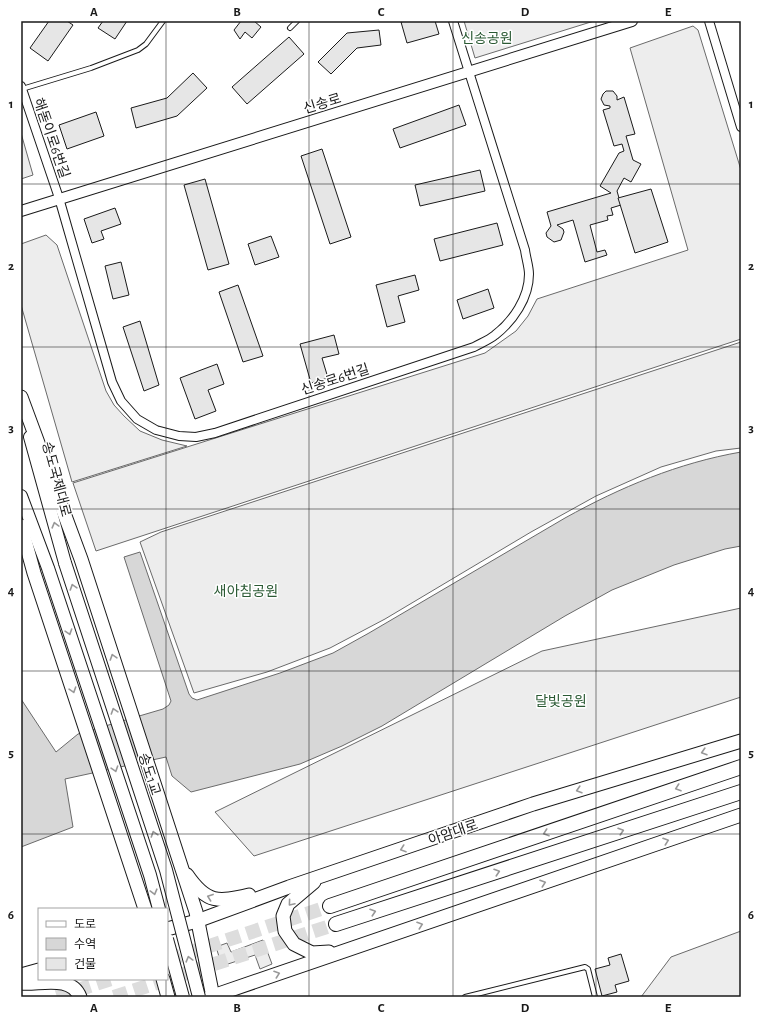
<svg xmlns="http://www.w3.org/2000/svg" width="762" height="1018" font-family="'Alegreya Sans','Noto Sans KR',sans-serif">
<rect width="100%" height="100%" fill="#fff"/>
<g fill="#ededed" stroke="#6a6a6a">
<path d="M 464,21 L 594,21 L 475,58 Z"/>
<path d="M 693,26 L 698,30 L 741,170 L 741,339 L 96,551 L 73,483 L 485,353 L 516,331 L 528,316 L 537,299 L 688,250 L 630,48 Z"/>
<path d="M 21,133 L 33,175 L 21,179 Z"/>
<path d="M 46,235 L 57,245 L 106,391 L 114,405 L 124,416 L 140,431 L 162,440 L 187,446 L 72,482 L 21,305 L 21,244 Z"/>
<path d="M 741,342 L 741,448 L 716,451 L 661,467 L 596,496 L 531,532 L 385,619 L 330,648 L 267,672 L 194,693 L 140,542 L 161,532 Z"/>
<path d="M 741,608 L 741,697 L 254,856 L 215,812 L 542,651 Z"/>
<path d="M 741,931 L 741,997 L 641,997 L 671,957 Z"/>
<path d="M 263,940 L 272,964 L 260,969 L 255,955 L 222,966 L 216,947 L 227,943 L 231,952 Z"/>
</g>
<path fill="#d7d7d7" stroke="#6a6a6a" d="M 741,452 L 741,546 L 725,549 L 674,565 L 612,590 L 565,616 L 382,726 L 342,746 L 300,764 L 191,792 L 172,776 L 166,757 L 65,779 L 73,827 L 21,847 L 21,699 L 56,752 L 78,734 L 163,709 L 169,705 L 171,701 L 124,557 L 140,552 L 189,694 L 192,698 L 197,700 L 280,673 L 333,653 L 369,633 L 565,518 C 621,487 678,463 741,452 Z"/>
<g fill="#e6e6e6" stroke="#1a1a1a">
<path d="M 49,21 L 67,21 L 73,25 L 48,61 L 30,48 Z"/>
<path d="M 103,21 L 127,21 L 115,39 L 98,28 Z"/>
<path d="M 241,21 L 254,21 L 261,27 L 252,38 L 245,32 L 240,39 L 234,30 Z"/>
<path d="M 406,21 L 435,21 L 439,34 L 407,43 L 401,22 Z"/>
<path d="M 379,30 L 381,45 L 357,48 L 331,74 L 318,62 L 347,33 Z"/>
<path d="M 289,37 L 304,54 L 247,104 L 232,87 Z"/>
<path d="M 193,73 L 207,88 L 177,116 L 136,128 L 131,108 L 167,98 Z"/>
<path d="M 606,91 L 613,91 L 617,96 L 617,100 L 624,97 L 635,134 L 626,136 L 633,160 L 641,164 L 631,182 L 624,178 L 617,191 L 621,205 L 611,208 L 613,215 L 607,216 L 608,220 L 590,225 L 597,252 L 605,250 L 607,255 L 585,262 L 573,220 L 557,225 L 563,229 L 564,232 L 561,240 L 554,242 L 547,237 L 546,233 L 551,226 L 547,212 L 611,193 L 600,186 L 619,153 L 624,151 L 622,144 L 614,146 L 603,110 L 610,108 L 610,106 L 604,105 L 601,99 L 603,94 Z"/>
<path d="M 459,105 L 466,125 L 400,148 L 393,129 Z"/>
<path d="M 96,112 L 104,136 L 67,149 L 59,125 Z"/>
<path d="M 322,149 L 351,237 L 330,244 L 301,156 Z"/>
<path d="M 480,170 L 485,191 L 420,206 L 415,185 Z"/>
<path d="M 205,179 L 229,264 L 208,270 L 184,185 Z"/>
<path d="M 651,189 L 668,242 L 635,253 L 618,198 Z"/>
<path d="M 115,208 L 121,224 L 101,231 L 104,239 L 92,243 L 84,219 Z"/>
<path d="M 497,223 L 503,245 L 440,261 L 434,239 Z"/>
<path d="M 271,236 L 279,257 L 255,265 L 248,244 Z"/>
<path d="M 121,262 L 129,295 L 113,299 L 105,266 Z"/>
<path d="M 415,275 L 419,290 L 398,296 L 405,322 L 387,327 L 376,285 Z"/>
<path d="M 238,285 L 263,356 L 243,362 L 219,292 Z"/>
<path d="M 488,289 L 494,308 L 463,319 L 457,300 Z"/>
<path d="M 140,321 L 159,385 L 144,391 L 123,327 Z"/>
<path d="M 334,335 L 339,354 L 322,358 L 328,378 L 311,383 L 300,344 Z"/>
<path d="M 217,364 L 224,384 L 208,390 L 216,411 L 195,419 L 180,378 Z"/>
<path d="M 621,954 L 629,981 L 615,985 L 617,992 L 602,996 L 595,969 L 610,965 L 608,958 Z"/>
</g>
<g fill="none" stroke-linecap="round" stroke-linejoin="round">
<g stroke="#ddd" stroke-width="14" stroke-dasharray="14 7" stroke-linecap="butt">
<path d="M 167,960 L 330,906"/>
<path d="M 57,997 L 111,979"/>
<path d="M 114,997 L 336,924"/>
</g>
<defs>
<g id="service">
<path d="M 290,28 L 297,21"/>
<path d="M 22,89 L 91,68 L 138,50 L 146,44 L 163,21"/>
<path d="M 465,997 L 585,967 L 588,969 L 595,997"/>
</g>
<g id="minor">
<path d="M 709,21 L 741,127"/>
<path d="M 21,86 L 59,198 L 112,382 L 121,401 L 137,419 L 156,430 L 179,436 L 196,437 L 215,433 L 474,347 C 481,343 489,340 495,335 C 513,321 529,298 529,274 C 529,267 526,258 525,250 L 453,21"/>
</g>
<path id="tertiary" d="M 21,211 L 632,21"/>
<g id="secondary">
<path d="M 30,437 L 65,563"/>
<path d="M 21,496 L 48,568 L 150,875 L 159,909"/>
</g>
<g id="primary">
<path d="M 21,397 L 81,559 L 196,912 L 213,997"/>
<path d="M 21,526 L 34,573 L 145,909"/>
<path d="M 187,875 C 207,904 218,902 249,895"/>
<path d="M 314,882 L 288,904 L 283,916 L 285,931 L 294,944 L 312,953 L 329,952"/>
<path d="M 167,929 L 197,921 L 289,887 L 533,804 L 741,741"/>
<path d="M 21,975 L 39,970"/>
<path d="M 163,979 L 168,997"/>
<path d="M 21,983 C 39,985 71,974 80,997"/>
<path d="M 210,997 L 741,815"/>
</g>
<g id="trunk">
<path d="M 330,906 L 741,767"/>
<path d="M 336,924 L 741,792"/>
</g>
</defs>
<use href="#service" stroke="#1a1a1a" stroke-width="6"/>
<use href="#minor" stroke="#1a1a1a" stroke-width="10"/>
<use href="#tertiary" stroke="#1a1a1a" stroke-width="12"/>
<use href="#secondary" stroke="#1a1a1a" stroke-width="14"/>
<use href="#primary" stroke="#1a1a1a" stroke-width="15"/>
<use href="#trunk" stroke="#1a1a1a" stroke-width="16"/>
<use href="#service" stroke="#fff" stroke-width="4"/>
<use href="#minor" stroke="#fff" stroke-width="8"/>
<use href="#tertiary" stroke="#fff" stroke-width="10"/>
<use href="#secondary" stroke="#fff" stroke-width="12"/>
<use href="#primary" stroke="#fff" stroke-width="13"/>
<use href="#trunk" stroke="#fff" stroke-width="14"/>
<defs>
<g id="secondary-bridge">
<path d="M 65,563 L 166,870 L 199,997"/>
<path d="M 167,939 L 183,997"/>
</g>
</defs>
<use href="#secondary-bridge" stroke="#1a1a1a" stroke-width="14" stroke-linecap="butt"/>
<use href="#secondary-bridge" stroke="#fff" stroke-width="12"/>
</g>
<defs><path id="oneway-chevron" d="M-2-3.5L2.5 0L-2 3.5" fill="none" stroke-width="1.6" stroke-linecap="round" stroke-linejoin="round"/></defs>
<g stroke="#989898">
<use href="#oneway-chevron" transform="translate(55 525) rotate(-105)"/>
<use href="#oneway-chevron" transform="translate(73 587) rotate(-108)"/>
<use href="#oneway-chevron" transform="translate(69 632) rotate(72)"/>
<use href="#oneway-chevron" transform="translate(113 657) rotate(-108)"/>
<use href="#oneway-chevron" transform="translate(73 690) rotate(72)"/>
<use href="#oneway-chevron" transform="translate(114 711) rotate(-108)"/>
<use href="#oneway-chevron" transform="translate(704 752) rotate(163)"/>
<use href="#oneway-chevron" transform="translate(115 769) rotate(72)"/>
<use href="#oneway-chevron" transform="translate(678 788) rotate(161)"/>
<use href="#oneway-chevron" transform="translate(579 790) rotate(163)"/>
<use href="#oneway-chevron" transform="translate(621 831) rotate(-18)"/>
<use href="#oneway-chevron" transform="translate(546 833) rotate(161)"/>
<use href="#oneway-chevron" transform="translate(154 834) rotate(-108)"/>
<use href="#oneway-chevron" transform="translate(666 841) rotate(-19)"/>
<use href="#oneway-chevron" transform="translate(403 849) rotate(161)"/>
<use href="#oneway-chevron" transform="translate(497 872) rotate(-18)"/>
<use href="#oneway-chevron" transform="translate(543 883) rotate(-19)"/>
<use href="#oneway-chevron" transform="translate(154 892) rotate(75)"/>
<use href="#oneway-chevron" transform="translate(210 897) rotate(-160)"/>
<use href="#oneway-chevron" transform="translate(291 903) rotate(130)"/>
<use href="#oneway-chevron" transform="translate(373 912) rotate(-18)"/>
<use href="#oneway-chevron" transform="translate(420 925) rotate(-19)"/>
<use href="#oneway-chevron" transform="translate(189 959) rotate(-105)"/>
<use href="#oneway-chevron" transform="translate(277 974) rotate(-19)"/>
</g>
<path fill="none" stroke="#1a1a1a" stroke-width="1" stroke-opacity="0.55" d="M 166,21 L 166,909M 309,21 L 309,997M 453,21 L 453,997M 596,21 L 596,997M 21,184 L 741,184M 21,347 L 741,347M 21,509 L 741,509M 21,671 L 741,671M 21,834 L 741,834M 166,979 L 166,997"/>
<g text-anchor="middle" stroke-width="3" stroke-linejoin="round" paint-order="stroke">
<g font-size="14" fill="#2b5a34" stroke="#fff">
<text x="487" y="43">신송공원</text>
<text x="246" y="596">새아침공원</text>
<text x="561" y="706">달빛공원</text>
</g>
<g font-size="14" fill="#1a1a1a" stroke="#fff">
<text transform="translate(322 103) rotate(-17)" y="5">신송로</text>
<text transform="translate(52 138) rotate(71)" y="5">해돋이로6번길</text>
<text transform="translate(335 379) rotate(-18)" y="5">신송로6번길</text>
<text transform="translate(57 479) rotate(75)" y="5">송도국제대로</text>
<text transform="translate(150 774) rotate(72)" y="5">송도1교</text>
<text transform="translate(453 832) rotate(-19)" y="5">아암대로</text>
</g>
</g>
<rect width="762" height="1018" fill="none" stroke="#ffffff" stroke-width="44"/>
<rect x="38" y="908" width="130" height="72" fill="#ffffff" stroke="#a3a3a3"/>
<rect x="46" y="921" width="20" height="6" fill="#ffffff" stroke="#a3a3a3"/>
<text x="74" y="928" font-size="12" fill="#1a1a1a">도로</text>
<rect x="46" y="938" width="20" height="12" fill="#d7d7d7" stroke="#a3a3a3"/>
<text x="74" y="948" font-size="12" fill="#1a1a1a">수역</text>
<rect x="46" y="958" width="20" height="12" fill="#e6e6e6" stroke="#a3a3a3"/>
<text x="74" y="968" font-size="12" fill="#1a1a1a">건물</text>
<rect x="22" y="22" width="718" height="974" fill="none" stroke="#1a1a1a" stroke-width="1.5"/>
<g font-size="13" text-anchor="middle" font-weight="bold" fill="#1a1a1a">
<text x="94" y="16">A</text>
<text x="237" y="16">B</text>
<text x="381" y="16">C</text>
<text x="525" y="16">D</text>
<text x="668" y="16">E</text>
<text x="11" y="108">1</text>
<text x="751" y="108">1</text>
<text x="11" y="270">2</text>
<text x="751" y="270">2</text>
<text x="11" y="432">3</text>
<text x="751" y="432">3</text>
<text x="11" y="595">4</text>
<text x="751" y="595">4</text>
<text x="11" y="757">5</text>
<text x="751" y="757">5</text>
<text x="11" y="919">6</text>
<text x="751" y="919">6</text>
<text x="94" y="1012">A</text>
<text x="237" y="1012">B</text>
<text x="381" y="1012">C</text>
<text x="525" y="1012">D</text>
<text x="668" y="1012">E</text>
</g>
</svg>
